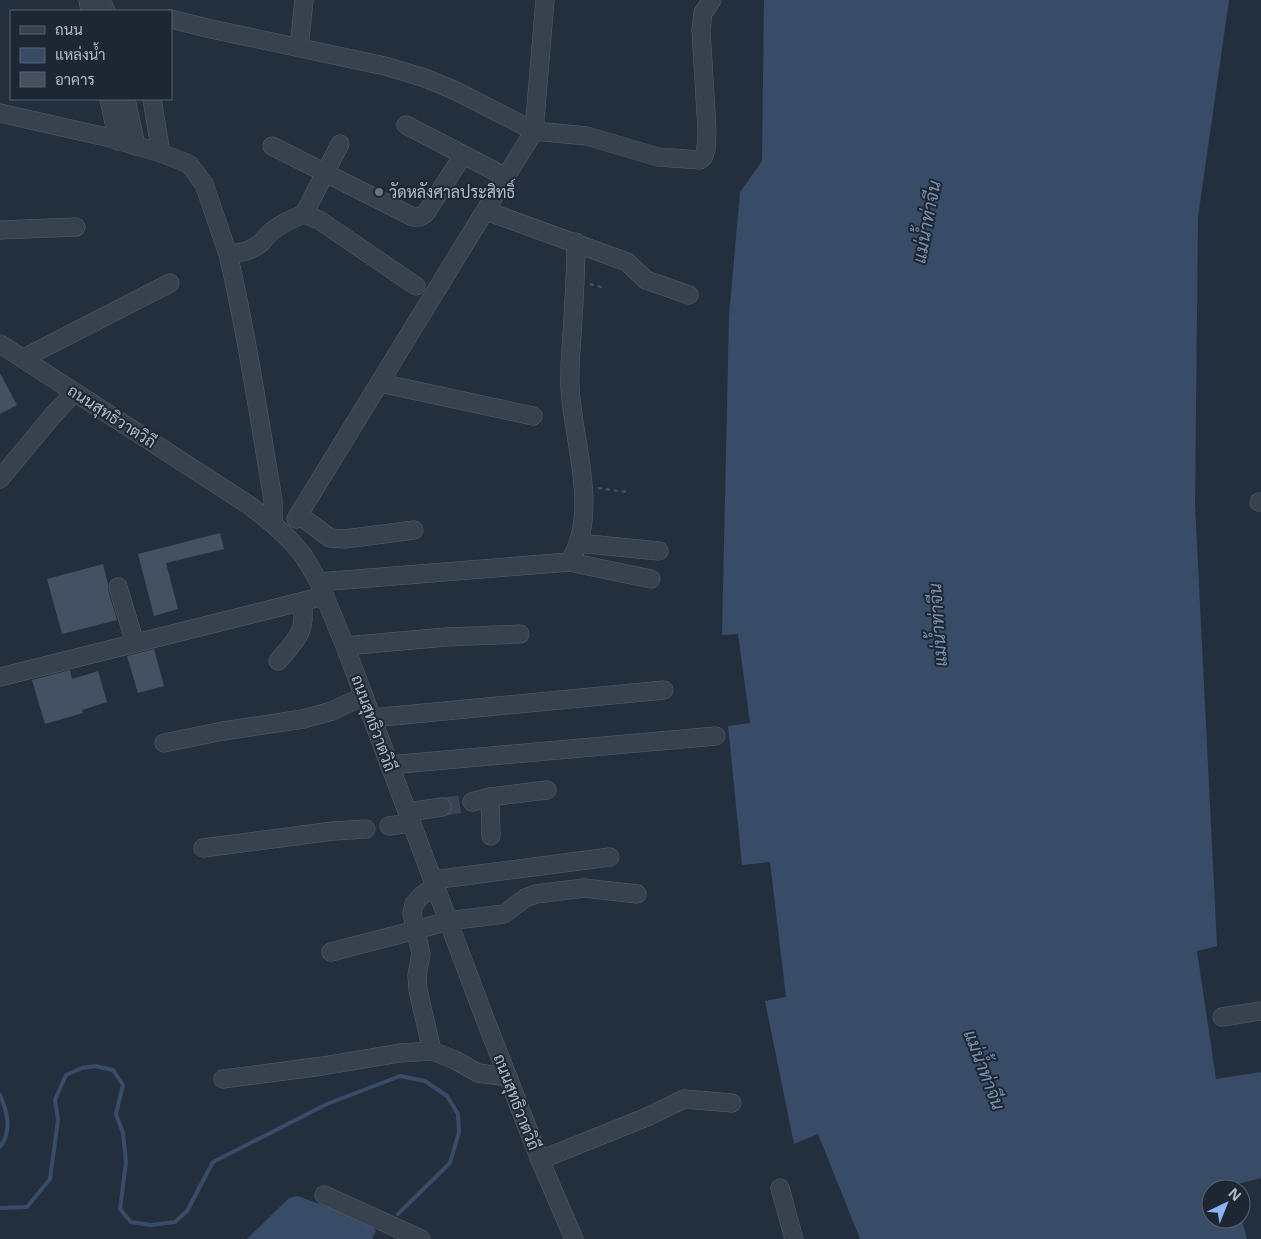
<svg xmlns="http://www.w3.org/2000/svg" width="1261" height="1239" font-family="'Noto Sans',Sarabun,sans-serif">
<rect width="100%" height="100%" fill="#242f3e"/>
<g fill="#394c67">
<path d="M 764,0 L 1229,0 L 1198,217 L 1195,505 L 1217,946 L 1197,951 L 1216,1079 L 1261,1072 L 1261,1178 L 1233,1185 L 1234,1189 L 1211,1189 L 1211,1219 L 1241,1219 L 1241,1217 L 1247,1239 L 860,1239 L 818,1134 L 794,1144 L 765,1001 L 786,997 L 770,862 L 742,865 L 728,726 L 750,723 L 738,634 L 722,635 L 729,316 L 740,192 L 762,161 Z"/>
<path d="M 297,1196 L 366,1220 L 376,1231 L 372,1239 L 247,1239 L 289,1198 Z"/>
</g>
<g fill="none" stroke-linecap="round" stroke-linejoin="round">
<g stroke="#394c67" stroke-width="4">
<path d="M 0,1095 C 8,1113 12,1131 0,1147"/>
<path d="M 0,1208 L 27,1207 L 50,1179 L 58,1120 L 55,1100 L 66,1075 L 82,1068 L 95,1066 L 113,1070 L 123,1085 L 116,1114 L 123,1133 L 126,1162 L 120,1209 L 131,1222 L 150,1225 L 175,1222 L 187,1211 L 213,1162 L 327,1104 L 400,1076 L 425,1081 L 447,1096 L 458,1114 L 459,1132 L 450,1163 L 398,1214"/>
</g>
</g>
<g fill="#455162">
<path d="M 0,373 L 17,405 L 0,414 Z"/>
<path d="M 220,533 L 224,549 L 166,563 L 178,609 L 154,616 L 138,554 Z"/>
<path d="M 103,564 L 108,584 L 108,590 L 117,620 L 62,634 L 47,579 Z"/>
<path d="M 154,649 L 164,686 L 138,693 L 127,656 Z"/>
<path d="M 70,670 L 72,679 L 98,671 L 107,702 L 82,710 L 83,713 L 45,724 L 32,680 Z"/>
</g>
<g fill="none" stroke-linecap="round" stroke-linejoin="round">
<path stroke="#3a4453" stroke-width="18" stroke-dasharray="18 9" stroke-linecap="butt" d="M 442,807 L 472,802"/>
<defs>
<g id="minor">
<path d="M 88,0 L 90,11"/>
<path d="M 100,0 L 106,11"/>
<path d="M 171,19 L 211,29 L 385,66 L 425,78 L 456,91 L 534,131 L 587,136 L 658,157 L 700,160 L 704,156 L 706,149 L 707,130 L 701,30 L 703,13 L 712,0"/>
<path d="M 299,47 L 304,0"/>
<path d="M 109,99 L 118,141"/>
<path d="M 126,99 L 136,146"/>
<path d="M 152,99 L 161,153"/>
<path d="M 0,113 L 106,137 L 161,153 L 189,164 L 204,184 L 228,254 C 240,254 251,251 261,243 C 265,239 268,234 272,231 C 282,223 292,219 304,214 L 319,220 L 416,286"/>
<path d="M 406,125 L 506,177"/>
<path d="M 272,146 L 413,217 L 420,217 L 426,213 L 463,155"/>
<path d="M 486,211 L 627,262 L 646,280 L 689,295"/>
<path d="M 304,214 L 340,144"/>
<path d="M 0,230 L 76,227"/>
<path d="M 228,254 C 247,335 259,418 273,500 L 273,524"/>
<path d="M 0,344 L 249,505 L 273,524 L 290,540 L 303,555 L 319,582 L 345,646 L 482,1011 L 540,1160 L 574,1239"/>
<path d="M 24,358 L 170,283"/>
<path d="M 380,383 L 533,416"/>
<path d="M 0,479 L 54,414 L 75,392"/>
<path d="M 1259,502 L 1261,502"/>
<path d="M 299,515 L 330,538 L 345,539 L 414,530"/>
<path d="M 296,519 L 534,131 L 545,0"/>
<path d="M 578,543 L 659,551"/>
<path d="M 569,562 L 651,579"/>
<path d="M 319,582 L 569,562 C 601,513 572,439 570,387 C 569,369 571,351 572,334 C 574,303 576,273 576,242"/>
<path d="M 118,587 L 135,643"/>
<path d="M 345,646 L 446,637 L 520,634"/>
<path d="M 278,661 C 297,639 307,632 302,602"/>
<path d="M 0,677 L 324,596"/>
<path d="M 372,718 L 664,690"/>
<path d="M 164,743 L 223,731 L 303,719 L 332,711 L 364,696"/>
<path d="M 389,765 L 716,736"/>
<path d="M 490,797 L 491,836"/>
<path d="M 472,802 L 490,797 L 547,790"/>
<path d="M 408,812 L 442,807"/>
<path d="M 389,826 L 411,823"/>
<path d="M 203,848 L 333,831 L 366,829"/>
<path d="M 433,880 L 610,857"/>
<path d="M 331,952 L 416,930 L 448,921 L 504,914 L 525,898 L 536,894 L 584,888 L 637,894"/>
<path d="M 1222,1017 L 1261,1011"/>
<path d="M 432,1051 L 418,990 L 417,975 L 421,954 L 412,913 L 414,904 L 421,896 L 435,886"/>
<path d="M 223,1079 L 323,1066 L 400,1053 L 432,1051 L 455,1060 L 478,1073 L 508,1077"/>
<path d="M 540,1160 L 647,1117 L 684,1099 L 732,1103"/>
<path d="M 780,1188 L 794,1239"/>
<path d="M 324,1195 L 421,1239"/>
</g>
</defs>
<use href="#minor" stroke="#565f6c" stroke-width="19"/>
<g stroke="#44595c" stroke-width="2" stroke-dasharray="4 4" stroke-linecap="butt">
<path d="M 590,284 L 605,288"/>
<path d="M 598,488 L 627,492"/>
</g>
<use href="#minor" stroke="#38414e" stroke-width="18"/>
</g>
<circle fill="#6b7280" stroke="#1d2633" stroke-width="2" cx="379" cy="192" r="5"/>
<g text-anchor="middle" stroke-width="4" stroke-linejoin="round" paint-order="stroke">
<g font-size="16" fill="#b4bcc9" stroke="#1d2633" text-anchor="start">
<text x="389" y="198">วัดหลังศาลประสิทธิ์</text>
</g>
<g font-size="16" fill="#b4bcc9" stroke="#1d2633">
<text transform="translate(112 416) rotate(33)" y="6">ถนนสุทธิวาตวิถี</text>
<text transform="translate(374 723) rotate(70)" y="6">ถนนสุทธิวาตวิถี</text>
<text transform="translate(517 1102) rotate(69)" y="6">ถนนสุทธิวาตวิถี</text>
</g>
<g font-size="18" font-style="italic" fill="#7c92b1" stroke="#1d2633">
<text transform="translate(927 222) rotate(-79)" y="6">แม่น้ำท่าจีน</text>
<text transform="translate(938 625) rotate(-94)" y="6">แม่น้ำท่าจีน</text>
<text transform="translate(984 1070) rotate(69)" y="6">แม่น้ำท่าจีน</text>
</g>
</g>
<rect x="10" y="10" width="162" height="90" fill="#1d2633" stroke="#59626f"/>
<rect x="20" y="26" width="25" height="8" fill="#38414e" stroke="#59626f"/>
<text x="55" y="35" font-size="15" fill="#b4bcc9">ถนน</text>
<rect x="20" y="48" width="25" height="15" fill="#394c67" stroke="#59626f"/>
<text x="55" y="60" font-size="15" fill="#b4bcc9">แหล่งน้ำ</text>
<rect x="20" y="72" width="25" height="15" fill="#455162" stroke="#59626f"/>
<text x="55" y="85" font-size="15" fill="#b4bcc9">อาคาร</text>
<g transform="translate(1226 1204) rotate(43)"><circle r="24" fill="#1d2633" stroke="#59626f"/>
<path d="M0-4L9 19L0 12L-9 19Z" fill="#8ab4f8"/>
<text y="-8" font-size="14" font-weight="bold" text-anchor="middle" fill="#b4bcc9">N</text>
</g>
</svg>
